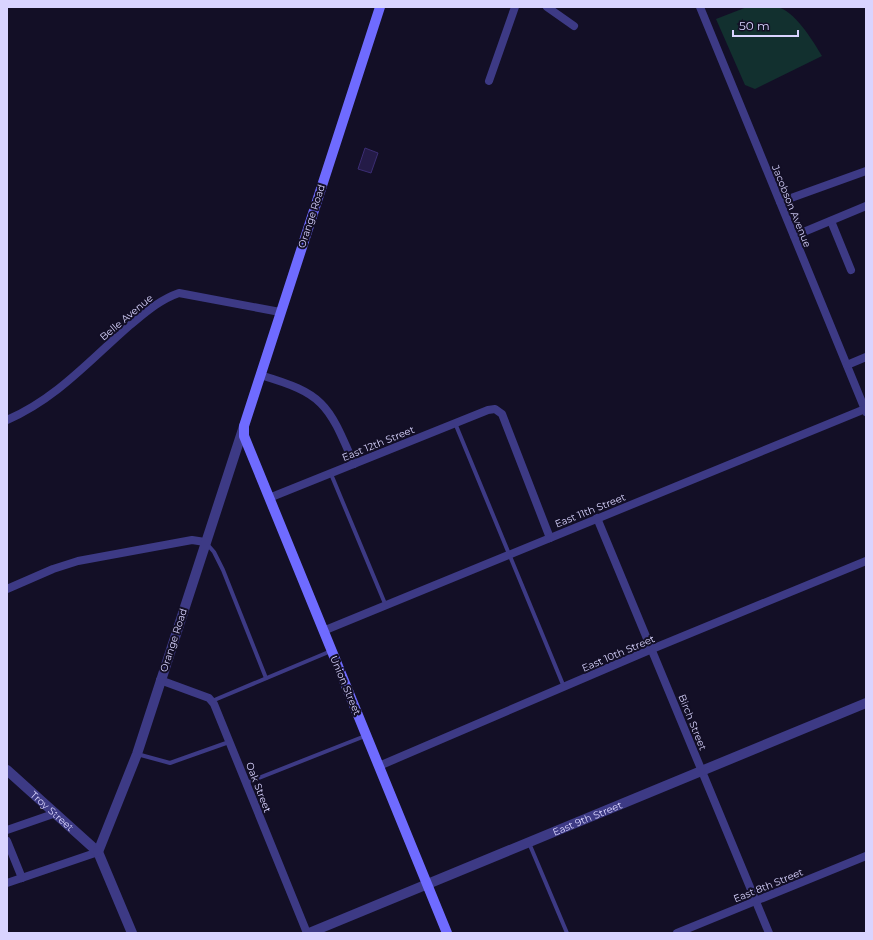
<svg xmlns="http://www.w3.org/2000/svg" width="873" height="940" font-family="Montserrat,sans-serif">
<rect width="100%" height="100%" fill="#130f26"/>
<path fill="#12302f" d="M 747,7 C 756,7 766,6 776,7 C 794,9 813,41 822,56 L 755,89 L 745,85 L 716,19 Z"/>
<path fill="#241b47" stroke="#3b2d73" d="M 365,148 L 378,153 L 371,173 L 358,169 Z"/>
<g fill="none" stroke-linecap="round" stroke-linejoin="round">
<g stroke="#3d3a85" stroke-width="4">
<path d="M 455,423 L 564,687"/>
<path d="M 331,474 L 386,606"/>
<path d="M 207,544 L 214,552 L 223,570 L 266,678"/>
<path d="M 212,701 L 331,651"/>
<path d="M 137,754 L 170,763 L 229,742"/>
<path d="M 246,783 L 365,736"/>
<path d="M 529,843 L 567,933"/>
</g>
<g stroke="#3d3a85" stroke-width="8">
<path d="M 547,7 L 574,26"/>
<path d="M 700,7 L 866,412"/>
<path d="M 489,81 L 515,7"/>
<path d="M 780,202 L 866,171"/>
<path d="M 831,221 L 851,270"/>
<path d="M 794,236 L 866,206"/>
<path d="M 847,365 L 866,357"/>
<path d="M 260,375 C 325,394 328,404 354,464"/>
<path d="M 7,420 C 56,399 90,360 129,326 C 145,313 159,300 179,293 L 280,312"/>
<path d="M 269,498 L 488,410 L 495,409 L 502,414 L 550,538"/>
<path d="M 597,518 L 769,933"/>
<path d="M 7,589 L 53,569 L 78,561 L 192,540 L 205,542"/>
<path d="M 323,631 L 865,409"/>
<path d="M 160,680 L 209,698 L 214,704 L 307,933"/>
<path d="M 379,766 L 652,649 L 866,561"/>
<path d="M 7,830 L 56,813"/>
<path d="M 7,841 L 22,878"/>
<path d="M 7,883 L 98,852"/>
<path d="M 677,933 L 866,856"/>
</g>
<g stroke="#3d3a85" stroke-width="10">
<path id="s1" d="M 7,770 L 98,852 L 132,933"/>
<path d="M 98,852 L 137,754 L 244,426"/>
<path id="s2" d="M 309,933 L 866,703"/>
</g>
<path stroke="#6f6bff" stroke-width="10" d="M 380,7 L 244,426 L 244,436 L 447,933"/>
</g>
<g text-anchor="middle" stroke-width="4" stroke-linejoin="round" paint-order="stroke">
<g font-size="10" fill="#d9d4ff" stroke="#130f26">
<text transform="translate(792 206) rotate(68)" y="4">Jacobson Avenue</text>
<text transform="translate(311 216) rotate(-72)" y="4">Orange Road</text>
<text transform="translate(126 317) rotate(-40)" y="4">Belle Avenue</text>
<text transform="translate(378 443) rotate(-22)" y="4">East 12th Street</text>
<text transform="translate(590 510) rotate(-22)" y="4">East 11th Street</text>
<text transform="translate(173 640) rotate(-72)" y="4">Orange Road</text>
<text transform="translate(618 653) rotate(-23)" y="4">East 10th Street</text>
<text transform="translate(346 685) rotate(67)" y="4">Union Street</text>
<text transform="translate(693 722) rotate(68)" y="4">Birch Street</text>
<text transform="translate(259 787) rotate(69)" y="4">Oak Street</text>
<text dy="4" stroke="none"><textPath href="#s1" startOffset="61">Troy Street</textPath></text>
<text dy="4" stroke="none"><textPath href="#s2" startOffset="301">East 9th Street</textPath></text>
<text transform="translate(768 885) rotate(-22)" y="4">East 8th Street</text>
</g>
</g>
<rect width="873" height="940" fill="none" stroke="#d9d4ff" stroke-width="16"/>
<path d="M733 30v6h65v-6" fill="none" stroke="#d9d4ff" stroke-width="2"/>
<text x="739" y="30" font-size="12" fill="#d9d4ff" stroke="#130f26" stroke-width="3" paint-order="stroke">50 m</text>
</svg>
